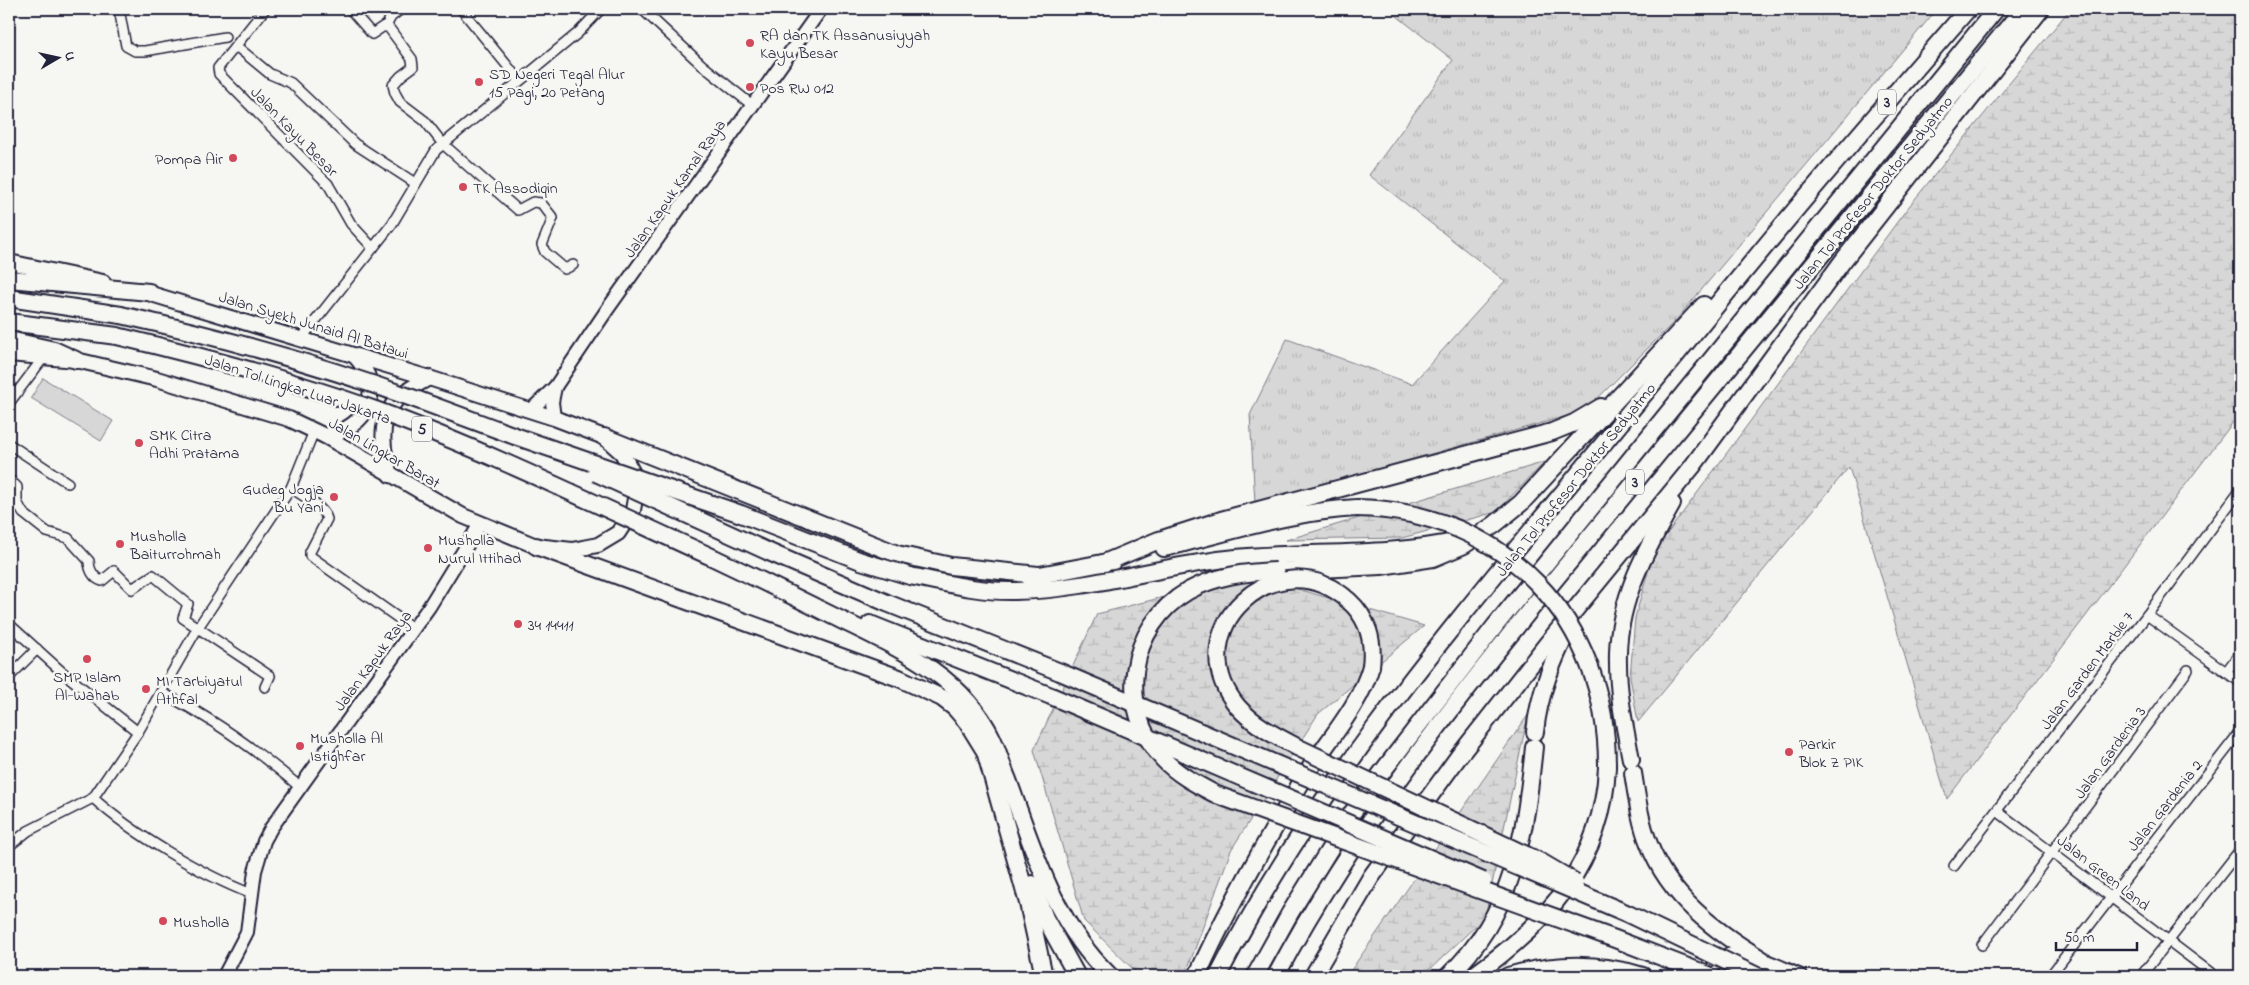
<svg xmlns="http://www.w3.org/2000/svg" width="2249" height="985" font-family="'Indie Flower',sans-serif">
<defs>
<pattern id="grass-tufts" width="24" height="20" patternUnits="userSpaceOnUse" patternTransform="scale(1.25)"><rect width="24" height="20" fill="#d7d7d7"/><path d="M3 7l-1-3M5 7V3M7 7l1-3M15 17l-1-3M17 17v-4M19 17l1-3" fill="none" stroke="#b8b8b9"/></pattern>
<pattern id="wetland-marsh" width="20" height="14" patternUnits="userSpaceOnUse" patternTransform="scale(1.25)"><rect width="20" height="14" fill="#d7d7d7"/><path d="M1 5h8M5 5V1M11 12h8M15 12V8" fill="none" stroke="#b8b8b9"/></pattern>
</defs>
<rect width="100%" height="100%" fill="#f6f6f2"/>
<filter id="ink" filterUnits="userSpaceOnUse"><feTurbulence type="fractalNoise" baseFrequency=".02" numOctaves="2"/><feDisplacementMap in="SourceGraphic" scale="10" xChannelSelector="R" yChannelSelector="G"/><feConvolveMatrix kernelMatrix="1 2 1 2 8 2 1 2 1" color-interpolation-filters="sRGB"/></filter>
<g filter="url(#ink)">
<path fill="url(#grass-tufts)" stroke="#7c7c89" d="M 1388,9 L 1937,9 L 1677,319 L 1585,411 L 1255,503 L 1250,415 L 1287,339 L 1412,384 L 1505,281 L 1369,175 L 1453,60 Z"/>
<g fill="url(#wetland-marsh)" stroke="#7c7c89">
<path d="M 2070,9 L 2240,9 L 2240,413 L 1947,799 L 1849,467 L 1638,722 L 1630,677 L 1635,618 L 1653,553 L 1906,210 Z"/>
<path d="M 1545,462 L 1496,512 L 1402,538 L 1286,540 Z"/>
<path d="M 1250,575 L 1424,626 L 1318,714 L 1231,850 L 1185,976 L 1140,976 L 1084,921 L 1034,750 L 1097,614 Z"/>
<path d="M 1528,715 L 1485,917 L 1423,976 L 1347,976 Z"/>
</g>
<path fill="#d7d7d7" stroke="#7c7c89" d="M 43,378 L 113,421 L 101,441 L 31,398 Z"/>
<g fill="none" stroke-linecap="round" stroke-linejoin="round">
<defs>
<g id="street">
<path d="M 119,9 L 126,46 L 135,51 L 145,51 L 225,37"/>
<path d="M 265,9 L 218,68 L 219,74 L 328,184 L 351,224 L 373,248"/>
<path d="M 350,9 L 372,34 L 384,26 L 389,28 L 412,59 L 413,67 L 401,76 L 393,85 L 395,93 L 400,102 L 425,121 L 443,144 L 518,210 L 533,202 L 541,203 L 553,218 L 542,245 L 545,252 L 565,269 L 573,265"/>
<path d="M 461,9 L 519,80"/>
<path d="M 642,9 L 702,65 L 752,105"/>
<path d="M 386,26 L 391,17 L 401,9"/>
<path d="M 236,46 L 270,74 L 291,83 L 355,144 L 415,183"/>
<path d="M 301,339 L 392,224 L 436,150 L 578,33 L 601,9"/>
<path d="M 9,403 L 44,357"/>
<path d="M 9,444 L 68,483"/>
<path d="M 9,479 L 17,487 L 17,502 L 23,513 L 47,532 L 68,538 L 89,561 C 89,569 93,578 102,581 L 114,571 L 132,589 L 153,575 L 188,604 L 183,618 L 270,676 L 265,687"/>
<path d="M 291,488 C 300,494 324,507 327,519 L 310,552 L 310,556 L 414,629"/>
<path d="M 2147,615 L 2240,682"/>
<path d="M 9,624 L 61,671 L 138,732"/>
<path d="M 2226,672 L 2240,653"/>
<path d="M 9,677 L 37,649"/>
<path d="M 162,693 C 209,716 260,753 300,787"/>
<path d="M 93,798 C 133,834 202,875 252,894"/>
<path d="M 1997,811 L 2215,976"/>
<path d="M 9,846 L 28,831 L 93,798 L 138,732 L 197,629 L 291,488 L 314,431"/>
<path d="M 1954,866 L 2147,615 L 2240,490"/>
<path d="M 1982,945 L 2188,670"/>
<path d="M 2050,976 L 2240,732"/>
<path d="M 2141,976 L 2240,850"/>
</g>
<g id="secondary">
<path d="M 531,410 L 555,387 L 609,307 L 821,9"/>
<path d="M 554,418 L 552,402 L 555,387"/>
<path d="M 224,976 L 247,932 L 255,871 L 264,841 L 271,828 L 429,607 L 480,524"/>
<path d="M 1710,976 C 1719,932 1777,966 1801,976"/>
</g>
<g id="primary">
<path d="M 9,262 L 103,282"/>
<path d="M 9,354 L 76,360 L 157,379 L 289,419 L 325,436 L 463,516 L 536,546 L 572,550 L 598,545 L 618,533 L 633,510 L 636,493 L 634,475 L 622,453 L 604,437 L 554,418 L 429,378 L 138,290"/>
<path d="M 325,436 C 368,428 386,390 355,356"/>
<path d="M 390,475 C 383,452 378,424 394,403 C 402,392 418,384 429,378"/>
</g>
<g id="highway">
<path d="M 9,279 L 149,292"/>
<path d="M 9,298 L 121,315"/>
<path d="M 9,322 L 117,336"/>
<path d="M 9,340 L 54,350 L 76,360"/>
<path d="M 418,400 L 515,436"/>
<path d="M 604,437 L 897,554 L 951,566 L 1038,575"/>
<path d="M 536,546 L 899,678 L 942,698 L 955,708 L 967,722 L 985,751 L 1028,903 L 1044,976"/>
<path d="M 1164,548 C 1227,533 1291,511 1357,508"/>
<path d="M 769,552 L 887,603 L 1060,672"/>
<path d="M 714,558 C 754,577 793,596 833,616 C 893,646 961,673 992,738 C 998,751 1002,766 1008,780 C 1034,851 1054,922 1110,976"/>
<path d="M 1104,563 L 1159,540 L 1221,520 L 1552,432 L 1574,423 L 1601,407"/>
<path d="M 1276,571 L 1381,566 L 1433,558 L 1464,545 L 1494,525 L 1521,503 L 1704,305"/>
<path d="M 910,576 C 945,583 979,592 1015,591 C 1090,590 1162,565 1236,558 C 1310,551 1386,557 1459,541"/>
<path d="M 1029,577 L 1113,561"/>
<path d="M 870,624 L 1051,696"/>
<path d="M 1535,732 C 1539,693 1553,660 1570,626"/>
<path d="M 1631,759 C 1624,724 1617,689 1618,653 C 1619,599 1646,550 1672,504"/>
<path d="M 1633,773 C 1637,797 1640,822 1649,844 C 1669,897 1716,932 1763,960"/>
<path d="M 1032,884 L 1045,918 L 1077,976"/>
<path d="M 1197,976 C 1229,905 1266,840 1307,773 C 1328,740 1361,704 1371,666"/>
<path d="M 1218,976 C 1313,789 1451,628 1584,467 C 1659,377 1732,285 1807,196 C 1860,133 1914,71 1968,9"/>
<path d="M 1255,976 L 1290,913 L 1352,813 L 1386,767 L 1495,626 L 1996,9"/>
<path d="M 1276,976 C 1368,802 1497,650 1621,499 C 1755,335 1889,172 2023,9"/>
<path d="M 1313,976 L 1371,877 L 1459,756 L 1547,644 L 1692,467 L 1842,262 L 2041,9"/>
<path d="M 1448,976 C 1515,913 1525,834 1534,747"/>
<path d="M 1473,976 C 1547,923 1603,863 1607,767"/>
<path d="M 1508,976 C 1552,963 1599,962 1643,976"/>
</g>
</defs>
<use href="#street" stroke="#22223b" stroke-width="12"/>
<use href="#secondary" stroke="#22223b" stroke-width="16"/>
<use href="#primary" stroke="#22223b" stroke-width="18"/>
<use href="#highway" stroke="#22223b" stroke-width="20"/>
<use href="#street" stroke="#f6f6f2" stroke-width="9"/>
<use href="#secondary" stroke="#f6f6f2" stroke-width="12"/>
<use href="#primary" stroke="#f6f6f2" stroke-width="14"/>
<use href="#highway" stroke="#f6f6f2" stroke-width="16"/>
<defs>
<g id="highway-bridge">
<path d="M 121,315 C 221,337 321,365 418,400"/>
<path d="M 117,336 C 205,357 293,380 378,411 C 493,453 603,508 714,558"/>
<path d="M 515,436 L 741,514 L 861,561 L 910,576"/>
<path d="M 596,473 L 769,552"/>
<path d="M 1357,508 C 1504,511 1608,620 1607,767"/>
<path d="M 1276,571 C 1245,572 1215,576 1188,591 C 1128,626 1116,709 1163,759 C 1178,775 1198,785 1217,795 L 1615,939 L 1711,976"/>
<path d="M 1371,666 C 1374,642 1368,618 1349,601 C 1277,536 1175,631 1238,707 C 1255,726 1278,737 1301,749 L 1541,862 L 1575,882"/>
<path d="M 1060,672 L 1626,913 L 1757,976"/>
<path d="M 1051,696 L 1483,881"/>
</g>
</defs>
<use href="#highway-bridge" stroke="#22223b" stroke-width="20" stroke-linecap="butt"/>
<use href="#highway-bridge" stroke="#f6f6f2" stroke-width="16"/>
</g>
</g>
<g fill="#d1495b" stroke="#f6f6f2" stroke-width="2">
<circle cx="750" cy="43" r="5"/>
<circle cx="479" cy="82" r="5"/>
<circle cx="750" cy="87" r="5"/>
<circle cx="233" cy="158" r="5"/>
<circle cx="463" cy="187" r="5"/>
<circle cx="139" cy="443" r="5"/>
<circle cx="334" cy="497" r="5"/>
<circle cx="120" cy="544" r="5"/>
<circle cx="428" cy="548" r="5"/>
<circle cx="518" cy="624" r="5"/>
<circle cx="87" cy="659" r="5"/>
<circle cx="146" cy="689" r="5"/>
<circle cx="300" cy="746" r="5"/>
<circle cx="1789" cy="752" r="5"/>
<circle cx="163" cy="921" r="5"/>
</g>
<g text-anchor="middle" stroke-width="5" stroke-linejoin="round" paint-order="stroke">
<g fill="#f6f6f2" stroke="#626272" stroke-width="1">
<rect x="1878" y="89.5" width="18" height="25" rx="4"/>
<rect x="412" y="416.5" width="20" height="25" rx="4"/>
<rect x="1626" y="469.5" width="18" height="25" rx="4"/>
</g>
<g font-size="15" font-weight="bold" fill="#22223b">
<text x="1887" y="107">3</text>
<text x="422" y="434">5</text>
<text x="1635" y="487">3</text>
</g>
<g font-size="16" fill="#22223b" stroke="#f6f6f2" text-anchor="start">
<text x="760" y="40">RA dan TK Assanusiyyah<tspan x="760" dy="18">Kayu Besar</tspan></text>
<text x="489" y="79">SD Negeri Tegal Alur<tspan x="489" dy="18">15 Pagi, 20 Petang</tspan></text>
<text x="760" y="93">Pos RW 012</text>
<text x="223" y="164" text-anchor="end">Pompa Air</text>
<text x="473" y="193">TK Assodiqin</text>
<text x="149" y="440">SMK Citra<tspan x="149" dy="18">Adhi Pratama</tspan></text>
<text x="324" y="494" text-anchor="end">Gudeg Jogja<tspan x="324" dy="18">Bu Yani</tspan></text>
<text x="130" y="541">Musholla<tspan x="130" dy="18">Baiturrohmah</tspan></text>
<text x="438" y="545">Musholla<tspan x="438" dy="18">Nurul Ittihad</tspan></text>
<text x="528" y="630">34 14411</text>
<text x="87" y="682" text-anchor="middle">SMP Islam<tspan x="87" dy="18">Al-Wahab</tspan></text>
<text x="156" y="686">MI Tarbiyatul<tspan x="156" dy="18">Athfal</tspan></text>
<text x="310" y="743">Musholla Al<tspan x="310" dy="18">Istighfar</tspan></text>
<text x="1799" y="749">Parkir<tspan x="1799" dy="18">Blok Z PIK</tspan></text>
<text x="173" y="927">Musholla</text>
</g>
<g font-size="16" fill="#22223b" stroke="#f6f6f2">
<text transform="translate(295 131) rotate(46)" y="6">Jalan Kayu Besar</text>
<text transform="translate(674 188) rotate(-55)" y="6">Jalan Kapuk Kamal Raya</text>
<text transform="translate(1872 192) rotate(-51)" y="6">Jalan Tol Profesor Doktor Sedyatmo</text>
<text transform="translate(314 324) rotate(17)" y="6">Jalan Syekh Junaid Al Batawi</text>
<text transform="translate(298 388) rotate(18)" y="6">Jalan Tol Lingkar Luar Jakarta</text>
<text transform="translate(385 452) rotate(30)" y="6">Jalan Lingkar Barat</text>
<text transform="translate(1575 479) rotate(-51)" y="6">Jalan Tol Profesor Doktor Sedyatmo</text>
<text transform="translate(372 660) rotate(-54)" y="6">Jalan Kapuk Raya</text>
<text transform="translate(2086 670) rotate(-53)" y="6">Jalan Garden Marble 7</text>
<text transform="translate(2109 752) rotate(-54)" y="6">Jalan Gardenia 3</text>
<text transform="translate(2164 805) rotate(-52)" y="6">Jalan Gardenia 2</text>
<text transform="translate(2104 872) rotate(38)" y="6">Jalan Green Land</text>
</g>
</g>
<rect width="2249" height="985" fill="none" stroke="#f6f6f2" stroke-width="30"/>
<rect x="15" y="15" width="2219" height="955" fill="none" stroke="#22223b" stroke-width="2" filter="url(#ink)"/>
<g transform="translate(58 58) rotate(81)" stroke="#f6f6f2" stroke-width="4" paint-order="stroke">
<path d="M0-4L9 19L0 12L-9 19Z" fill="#22223b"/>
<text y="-8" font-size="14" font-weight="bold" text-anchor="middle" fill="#22223b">U</text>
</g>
<path d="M2056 942v8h81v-8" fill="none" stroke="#22223b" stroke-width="2.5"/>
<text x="2064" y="942" font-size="15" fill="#22223b" stroke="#f6f6f2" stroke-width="4" paint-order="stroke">50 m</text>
</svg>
